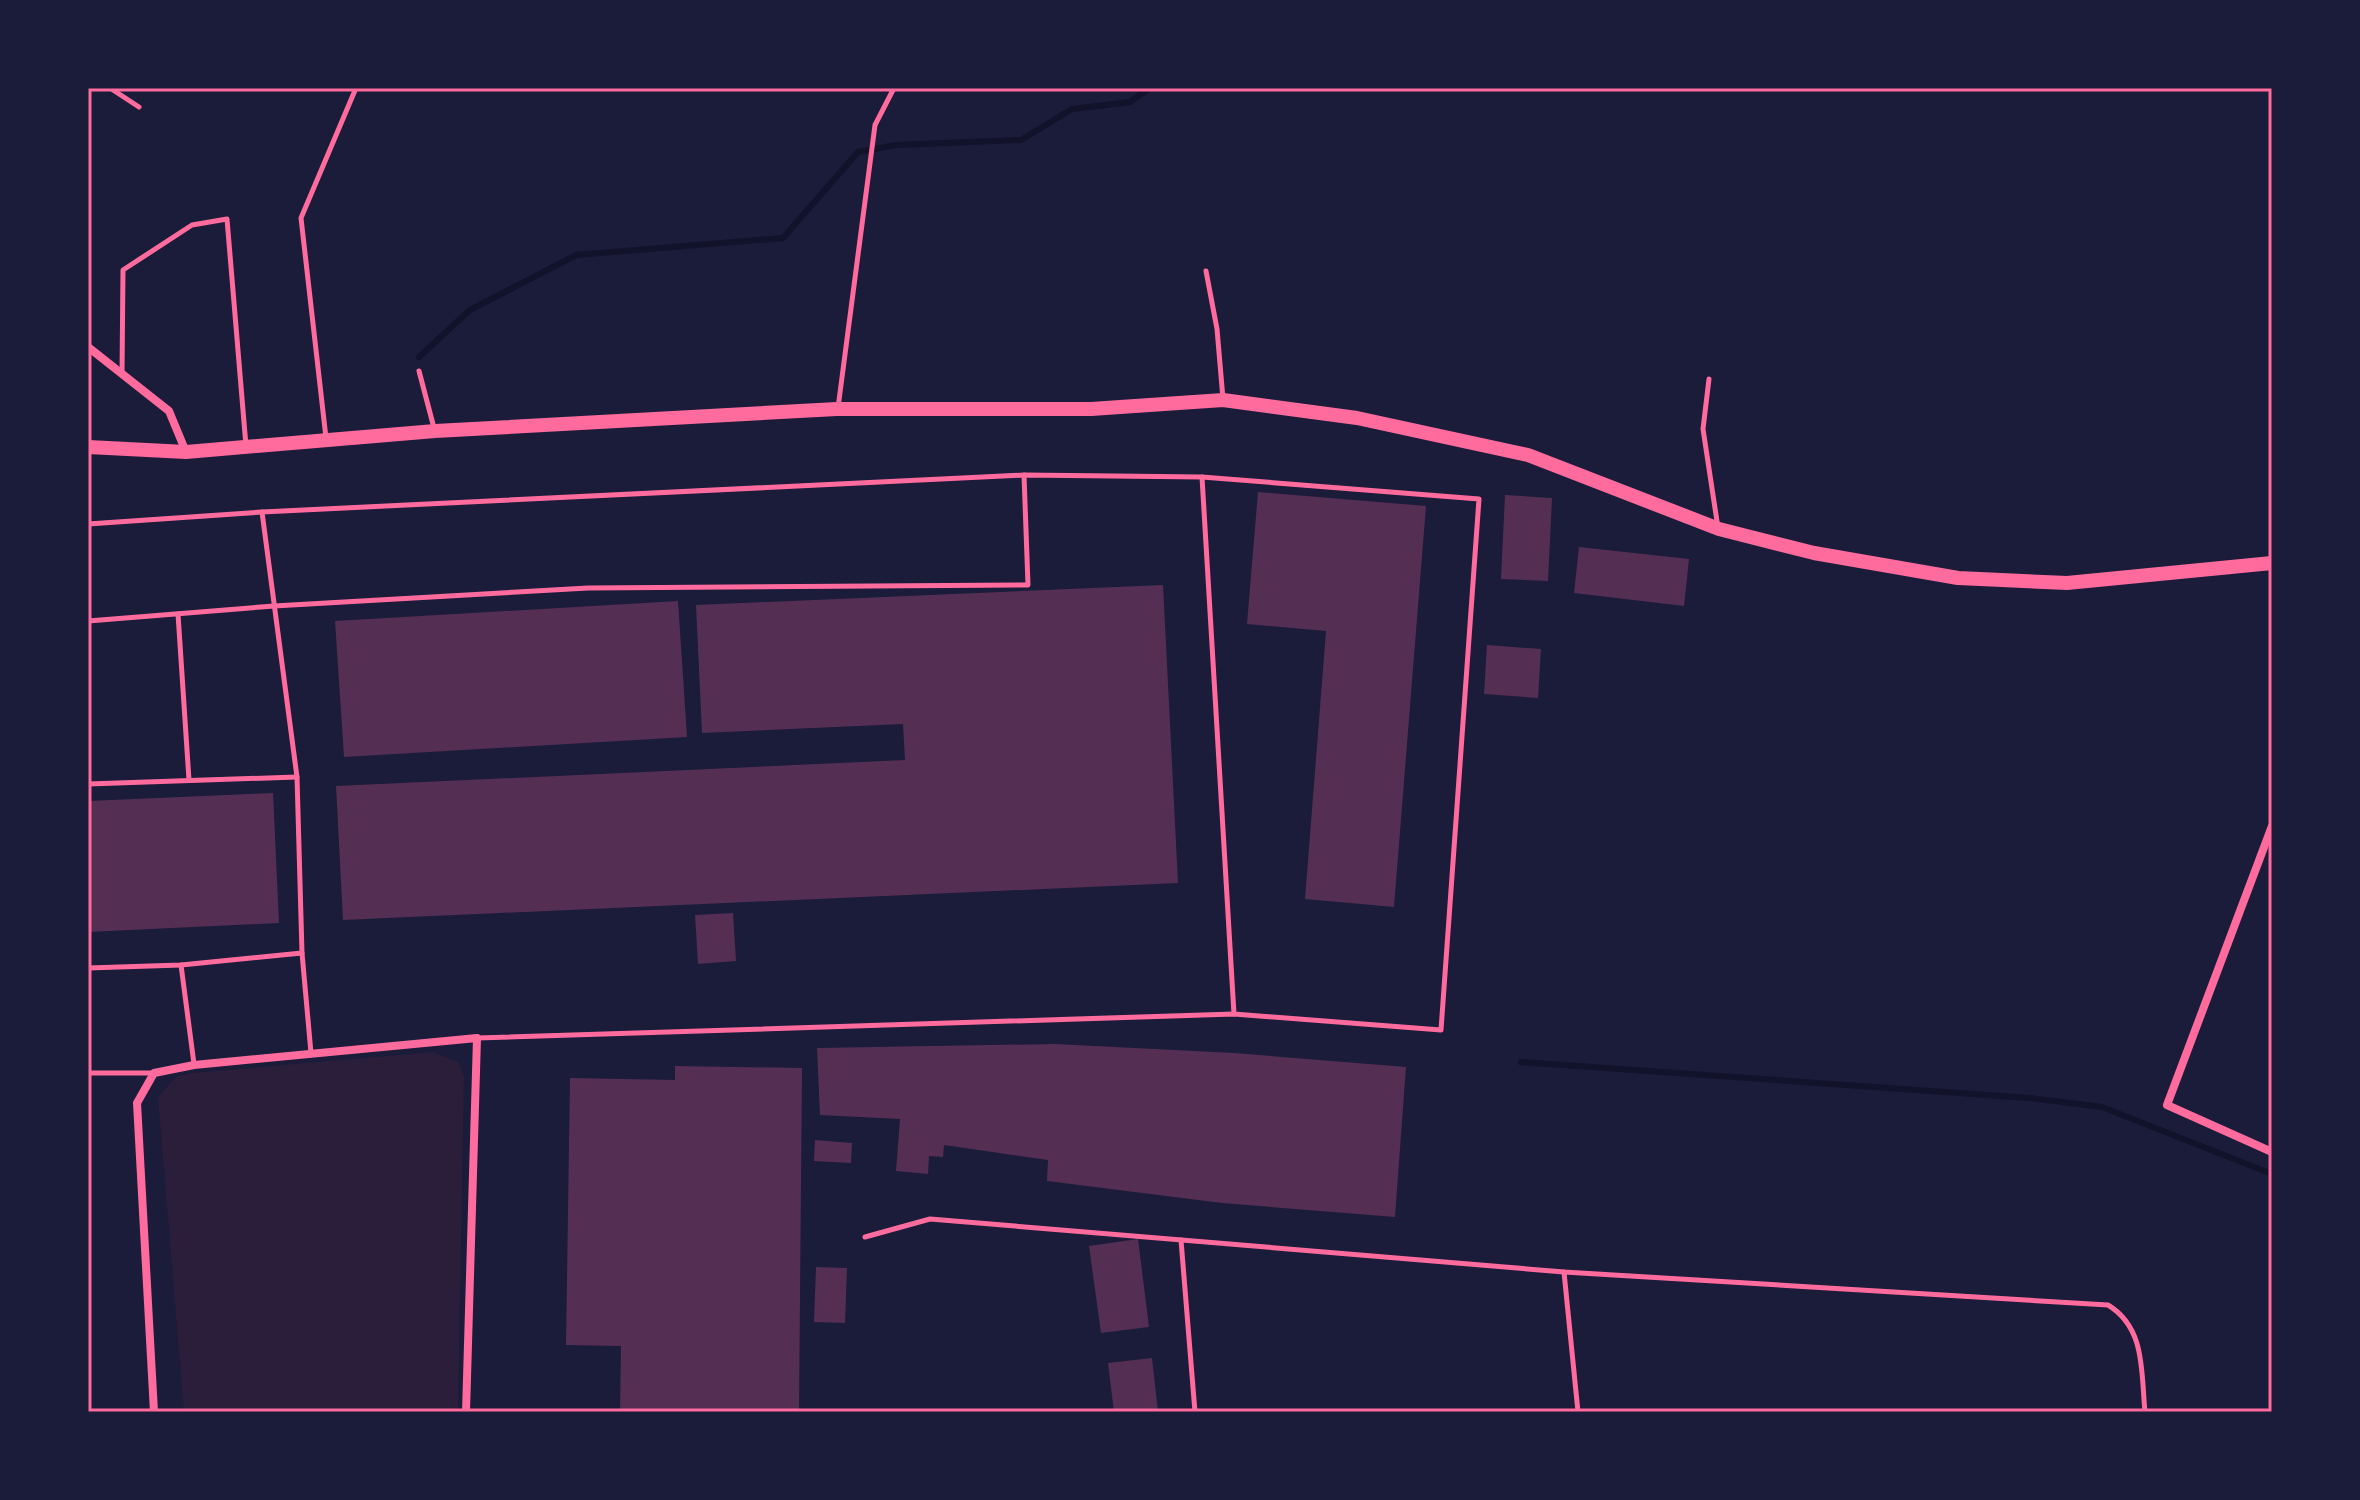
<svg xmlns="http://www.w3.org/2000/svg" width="2360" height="1500" font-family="'Asap Condensed',sans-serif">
<rect width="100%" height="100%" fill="#1b1b3a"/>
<path fill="#2a1e3b" d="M 433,1052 L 458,1062 L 464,1076 L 458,1412 L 184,1412 L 158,1097 L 176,1077 L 192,1073 Z"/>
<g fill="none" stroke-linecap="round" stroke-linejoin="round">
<g stroke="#12122b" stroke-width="6">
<path d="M 419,357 L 470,310 L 576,255 L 783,238 L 858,152 L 896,145 L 1021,140 L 1072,109 L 1130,102 L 1150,88"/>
<path d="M 1521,1062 L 2030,1098 L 2102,1107 L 2272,1174"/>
</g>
</g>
<g fill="#542f53">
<path d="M 1258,492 L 1426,506 L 1394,907 L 1305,899 L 1326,631 L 1247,624 Z"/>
<path d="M 1505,495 L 1552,498 L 1548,581 L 1501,579 Z"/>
<path d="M 1579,547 L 1689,559 L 1684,606 L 1574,593 Z"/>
<path d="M 1163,585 L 1178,883 L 343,920 L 336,786 L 905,760 L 903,724 L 702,733 L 696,605 Z"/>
<path d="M 678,601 L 687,737 L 344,757 L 335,621 Z"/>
<path d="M 1487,645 L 1541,649 L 1538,698 L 1484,694 Z"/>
<path d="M 273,793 L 279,923 L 88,932 L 88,801 Z"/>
<path d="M 733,913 L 736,961 L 698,964 L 695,915 Z"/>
<path d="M 1055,1044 L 1234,1053 L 1406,1067 L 1395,1217 L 1222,1203 L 1047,1181 L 1048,1160 L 944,1145 L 943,1157 L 929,1156 L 928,1174 L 896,1171 L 900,1119 L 820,1115 L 817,1048 Z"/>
<path d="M 675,1066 L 802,1068 L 799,1412 L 620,1412 L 621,1346 L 566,1345 L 570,1078 L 675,1080 Z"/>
<path d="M 815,1140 L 852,1143 L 851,1163 L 814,1161 Z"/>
<path d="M 1138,1239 L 1149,1327 L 1101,1333 L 1089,1246 Z"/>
<path d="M 816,1267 L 847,1268 L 845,1323 L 814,1322 Z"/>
<path d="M 1152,1358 L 1158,1412 L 1114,1412 L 1108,1363 Z"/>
</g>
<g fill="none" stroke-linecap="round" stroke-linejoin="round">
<g stroke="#ff6b9d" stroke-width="5">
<path d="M 110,88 L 139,107"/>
<path d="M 1206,271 L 1217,329 L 1223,399"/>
<path d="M 419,371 L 434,428"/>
<path d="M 122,374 L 123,270 L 192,225 L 227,219 L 246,446"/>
<path d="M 1709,379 L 1703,429 L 1718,528"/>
<path d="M 838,408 L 875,125 L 894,88"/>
<path d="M 326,438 L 301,218 L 356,88"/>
<path d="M 1202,477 L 1234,1014"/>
<path d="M 262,512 L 297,777 L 302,953 L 311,1053"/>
<path d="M 88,524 L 262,512 L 1024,475 L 1202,477 L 1479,499 L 1441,1030 L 1234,1014 L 477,1038"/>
<path d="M 178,614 L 189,780"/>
<path d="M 88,621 L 274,606 L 588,588 L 1028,585 L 1024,475"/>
<path d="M 88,784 L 297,777"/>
<path d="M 181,965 L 194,1064"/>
<path d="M 88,968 L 181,965 L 302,953"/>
<path d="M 88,1073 L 154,1073"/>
<path d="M 865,1237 L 930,1219 L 1564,1272 L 2108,1305 C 2146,1328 2141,1373 2145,1412"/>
<path d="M 1181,1240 L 1195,1412"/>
<path d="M 1564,1272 L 1578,1412"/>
</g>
<g stroke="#ff6b9d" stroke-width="8">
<path d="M 88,347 L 169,411 L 186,452"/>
<path d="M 2272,826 L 2167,1105 L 2272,1152"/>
<path d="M 154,1412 L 137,1103 L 154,1073 L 194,1065 L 477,1038 L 466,1412"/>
</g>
<path stroke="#ff6b9d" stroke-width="14" d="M 88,447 L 186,452 L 435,431 L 837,409 L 1091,409 L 1223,400 L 1357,418 L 1528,455 L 1719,529 L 1814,553 L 1958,578 L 2067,583 L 2272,563"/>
</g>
<rect width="2360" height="1500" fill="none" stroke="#1b1b3a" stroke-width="180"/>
<rect x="90" y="90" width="2180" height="1320" fill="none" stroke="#ff6b9d" stroke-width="3"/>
</svg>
